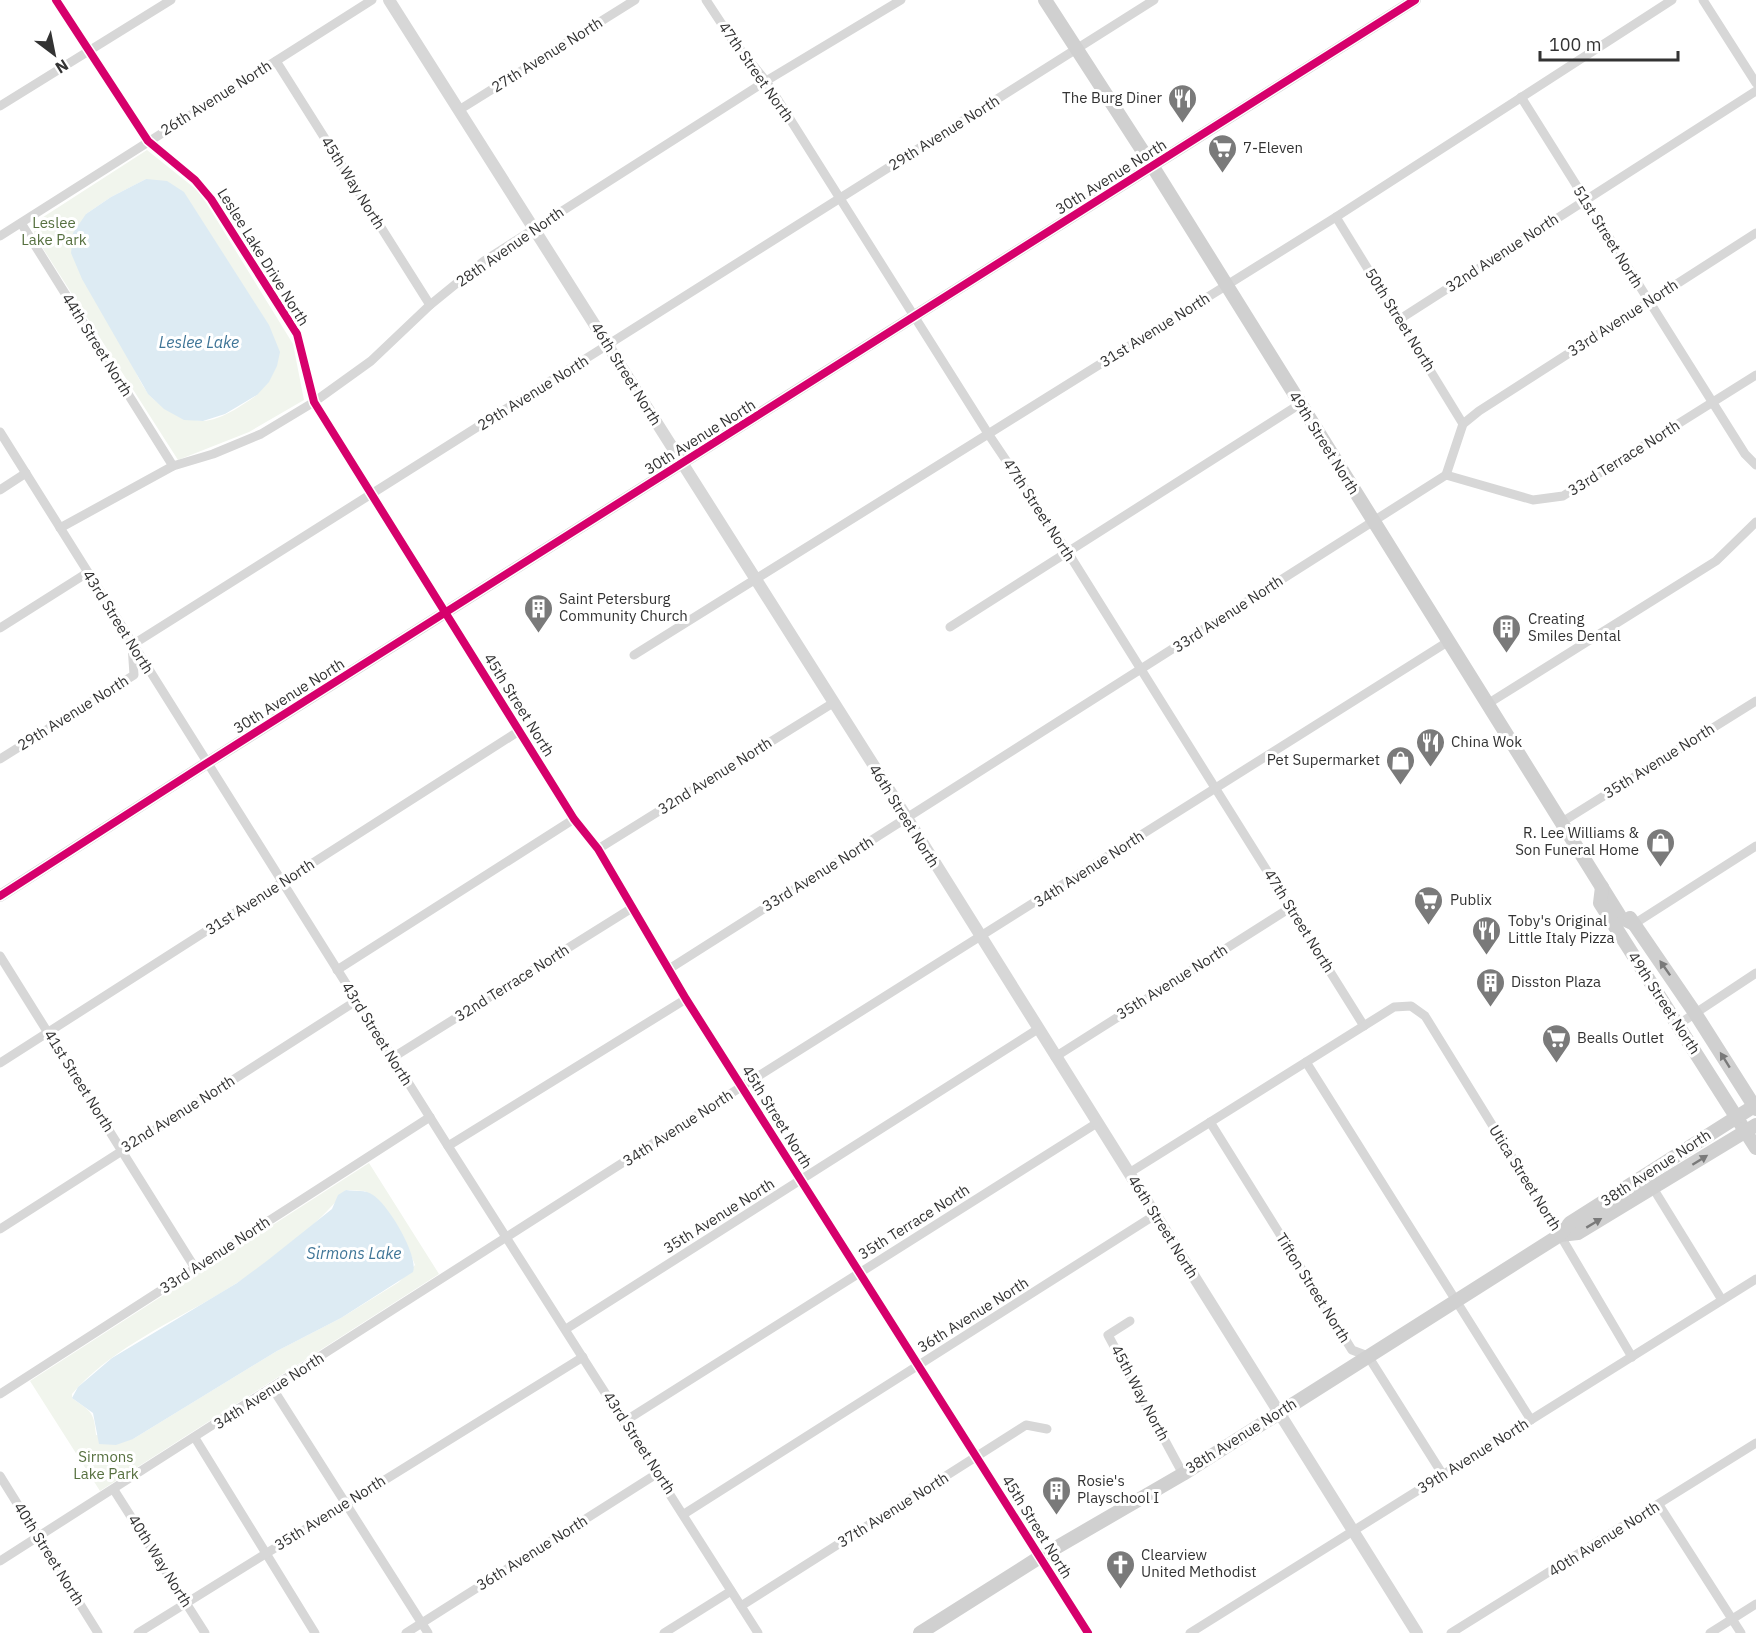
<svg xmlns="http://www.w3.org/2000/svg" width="1756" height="1633" font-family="'IBM Plex Sans',sans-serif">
<rect width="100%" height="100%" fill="#fff"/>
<g fill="#f1f5ed" fill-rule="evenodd">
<path d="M 147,150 L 197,190 L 207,204 L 293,344 L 304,400 L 249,432 L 178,460 L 35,236 L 33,227 L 37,221 ZM 146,179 L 257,395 C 242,405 222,420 203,421 C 186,421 157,406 147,392 C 118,349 101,266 86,214 L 111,197 Z"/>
<path d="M 369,1163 L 439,1274 L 100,1491 L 30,1381 ZM 346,1190 L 365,1191 L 404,1238 L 415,1265 L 399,1282 L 341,1318 L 277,1351 L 133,1439 L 96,1435 C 94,1411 91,1412 72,1398 L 72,1394 C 107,1353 161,1327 207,1301 C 258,1272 309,1235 346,1190 Z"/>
</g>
<g fill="#ddebf3">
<path d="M 146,179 L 167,181 L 184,192 L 269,325 L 280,352 L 277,366 L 269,382 L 257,395 L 225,414 L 203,421 L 184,420 L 164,409 L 148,394 L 82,279 L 71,253 L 73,233 L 86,214 L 111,197 Z"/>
<path d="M 346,1190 C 356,1192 365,1189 373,1195 C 388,1204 419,1256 413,1272 L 341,1318 L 277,1351 L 133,1439 L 116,1445 L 99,1444 L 93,1413 L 72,1398 L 78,1387 L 112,1358 L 237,1283 L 268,1260 L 332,1209 L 338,1195 Z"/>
</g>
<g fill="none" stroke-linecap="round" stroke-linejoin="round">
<g stroke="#d7d7d7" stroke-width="9">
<path d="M 56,0 L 148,141 L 195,180 L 211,199 L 297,334 L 314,402 L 574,819 L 598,849 L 686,999 L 1088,1633"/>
<path d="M 706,0 L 731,38 L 766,81 L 989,435 L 1067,551 L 1364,1026"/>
<path d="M 1703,0 L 1756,83"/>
<path d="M 276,61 L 430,305"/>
<path d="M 1521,97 L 1745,454 L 1756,465"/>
<path d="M 0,106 L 171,0"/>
<path d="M 459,110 L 635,0"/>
<path d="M 1336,217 L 1463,424"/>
<path d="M 21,223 L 173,466"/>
<path d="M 0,236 L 372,0"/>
<path d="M 1400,319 L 1756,91"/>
<path d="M 0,432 L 448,1146 L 758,1633"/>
<path d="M 1446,475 L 1533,500 L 1563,496 L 1756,375"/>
<path d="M 0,490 L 26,473"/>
<path d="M 60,528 L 173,466 L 213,454 L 261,434 L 314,402 L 371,361 L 430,305 L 484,261 L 766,81 L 901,0"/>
<path d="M 950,627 L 1300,404"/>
<path d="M 0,628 L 87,573"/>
<path d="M 634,655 L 1336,217 L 1672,0"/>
<path d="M 1489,703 L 1716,561 L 1756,522"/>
<path d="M 0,759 L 134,675 L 132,645 L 1154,0"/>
<path d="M 1562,822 L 1756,701"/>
<path d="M 598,849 L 833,703"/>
<path d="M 1634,924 L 1756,846"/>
<path d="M 0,956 L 195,1268"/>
<path d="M 669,969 L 1446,475 L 1463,424 L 1479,411 L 1756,233"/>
<path d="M 337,970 L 574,819"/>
<path d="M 1679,1024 L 1756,973"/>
<path d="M 1055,1057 L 1290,908"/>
<path d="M 392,1058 L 632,908"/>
<path d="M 1306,1062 L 1531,1420"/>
<path d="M 0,1063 L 519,731"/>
<path d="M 1210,1122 L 1352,1350 L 1368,1356 L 1443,1475"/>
<path d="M 448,1146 L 686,999"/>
<path d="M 1129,1173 L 1394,1007 L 1411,1006 L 1425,1016 L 1560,1235 L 1632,1357"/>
<path d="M 1653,1188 L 1722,1300"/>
<path d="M 0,1229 L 356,1001"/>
<path d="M 1130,1321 L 1108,1335 L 1183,1474"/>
<path d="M 566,1329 L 1038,1029"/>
<path d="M 273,1389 L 428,1633"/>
<path d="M 0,1394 L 430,1117"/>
<path d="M 625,1421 L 1097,1123"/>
<path d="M 195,1438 L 315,1633"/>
<path d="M 0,1476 L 98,1633"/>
<path d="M 114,1490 L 205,1633"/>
<path d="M 1659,1505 L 1741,1633"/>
<path d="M 684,1514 L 1155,1215"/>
<path d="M 0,1561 L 741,1087 L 1449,641"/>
<path d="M 741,1606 L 1026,1425 L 1047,1429"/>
<path d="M 138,1633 L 583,1357"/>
<path d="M 406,1633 L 658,1473"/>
<path d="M 664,1633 L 731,1591"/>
<path d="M 1190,1633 L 1756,1279"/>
<path d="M 1451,1633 L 1756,1443"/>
<path d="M 1710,1633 L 1756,1604"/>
</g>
<g stroke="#d7d7d7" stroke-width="12">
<path d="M 389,0 L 907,818 L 1417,1633"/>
<path d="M 0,896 L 207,763 L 1415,0"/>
</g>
<g stroke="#d0d0d0" stroke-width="14">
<path d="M 1045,0 L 1153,167 L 1621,918 L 1634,924"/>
<path d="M 1602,887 L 1600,903 L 1756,1148"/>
<path d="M 1630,918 L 1695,1013 L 1756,1109"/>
<path d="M 1560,1235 L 1578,1233 L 1756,1125"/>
<path d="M 920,1633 L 1040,1557 L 1183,1474 L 1560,1235 L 1570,1223 L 1756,1105"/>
</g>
<defs>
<g id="cycleway">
<path d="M 56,0 L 148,141 L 195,180 L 211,199 L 297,334 L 314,402 L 574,819 L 598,849 L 686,999 L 1088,1633"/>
<path d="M 0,896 L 207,763 L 1415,0"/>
</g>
</defs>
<use href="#cycleway" stroke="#fff" stroke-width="11"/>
<use href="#cycleway" stroke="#d6006c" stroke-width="8"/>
</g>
<defs><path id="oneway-solid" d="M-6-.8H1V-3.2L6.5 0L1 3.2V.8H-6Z" transform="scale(1.5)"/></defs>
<g fill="#7a7a7a">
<use href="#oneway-solid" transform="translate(1665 968) rotate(-125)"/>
<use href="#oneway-solid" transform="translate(1725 1060) rotate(-122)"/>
<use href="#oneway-solid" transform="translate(1700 1160) rotate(-32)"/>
<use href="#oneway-solid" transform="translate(1594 1223) rotate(-31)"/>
</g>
<defs>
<symbol id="restaurant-pin" viewBox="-11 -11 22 30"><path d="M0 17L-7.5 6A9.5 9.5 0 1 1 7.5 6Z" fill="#7a7a7a" stroke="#fff"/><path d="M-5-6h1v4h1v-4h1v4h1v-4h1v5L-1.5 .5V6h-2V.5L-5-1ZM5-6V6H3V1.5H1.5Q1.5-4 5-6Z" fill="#fff"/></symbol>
<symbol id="supermarket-pin" viewBox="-11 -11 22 30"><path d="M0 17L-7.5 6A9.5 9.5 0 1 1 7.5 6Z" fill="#7a7a7a" stroke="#fff"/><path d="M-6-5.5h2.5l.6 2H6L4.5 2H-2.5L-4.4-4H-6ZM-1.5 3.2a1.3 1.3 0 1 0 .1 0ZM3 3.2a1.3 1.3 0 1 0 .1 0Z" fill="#fff"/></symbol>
<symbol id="building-pin" viewBox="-11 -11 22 30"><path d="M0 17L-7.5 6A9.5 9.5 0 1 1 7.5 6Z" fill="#7a7a7a" stroke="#fff"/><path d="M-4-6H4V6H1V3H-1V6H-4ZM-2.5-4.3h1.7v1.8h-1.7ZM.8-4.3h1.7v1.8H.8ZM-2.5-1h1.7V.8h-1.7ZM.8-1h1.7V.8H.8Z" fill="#fff"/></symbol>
<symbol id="shop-pin" viewBox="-11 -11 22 30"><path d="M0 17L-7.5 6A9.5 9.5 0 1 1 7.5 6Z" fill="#7a7a7a" stroke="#fff"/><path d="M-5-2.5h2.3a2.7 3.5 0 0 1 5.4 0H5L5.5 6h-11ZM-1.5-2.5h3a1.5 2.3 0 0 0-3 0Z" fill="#fff"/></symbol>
<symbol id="church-pin" viewBox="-11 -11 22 30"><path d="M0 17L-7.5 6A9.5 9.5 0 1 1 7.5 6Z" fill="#7a7a7a" stroke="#fff"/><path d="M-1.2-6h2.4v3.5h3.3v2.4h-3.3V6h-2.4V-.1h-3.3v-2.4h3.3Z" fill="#fff"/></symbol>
</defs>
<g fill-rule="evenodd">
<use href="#restaurant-pin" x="1166" y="82" width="33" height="45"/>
<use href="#supermarket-pin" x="1206" y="132" width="33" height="45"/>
<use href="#building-pin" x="522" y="592" width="33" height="45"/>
<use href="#building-pin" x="1490" y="612" width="33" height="45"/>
<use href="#restaurant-pin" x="1414" y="726" width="33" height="45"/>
<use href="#shop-pin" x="1384" y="744" width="33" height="45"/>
<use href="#shop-pin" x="1644" y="826" width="33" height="45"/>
<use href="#supermarket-pin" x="1412" y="884" width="33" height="45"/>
<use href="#restaurant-pin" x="1470" y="914" width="33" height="45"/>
<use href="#building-pin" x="1474" y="966" width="33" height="45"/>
<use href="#supermarket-pin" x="1540" y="1022" width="33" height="45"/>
<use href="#building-pin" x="1040" y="1474" width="33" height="45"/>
<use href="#church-pin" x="1104" y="1548" width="33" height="45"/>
</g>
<g text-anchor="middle" stroke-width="6" stroke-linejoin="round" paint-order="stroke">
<g font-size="15" fill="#333" stroke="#fff">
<text transform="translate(547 55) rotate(-32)" y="5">27th Avenue North</text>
<text transform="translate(756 72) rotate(55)" y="5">47th Street North</text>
<text transform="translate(216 98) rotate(-32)" y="5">26th Avenue North</text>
<text transform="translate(944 133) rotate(-32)" y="5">29th Avenue North</text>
<text transform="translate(1111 177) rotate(-32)" y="5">30th Avenue North</text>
<text transform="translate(353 183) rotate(58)" y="5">45th Way North</text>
<text transform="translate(1608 237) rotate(58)" y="5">51st Street North</text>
<text transform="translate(510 247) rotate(-35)" y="5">28th Avenue North</text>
<text transform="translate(1502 253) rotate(-33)" y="5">32nd Avenue North</text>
<text transform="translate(263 257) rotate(58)" y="5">Leslee Lake Drive North</text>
<text transform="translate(1623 318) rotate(-33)" y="5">33rd Avenue North</text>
<text transform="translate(1400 320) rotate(58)" y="5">50th Street North</text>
<text transform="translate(1155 330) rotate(-32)" y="5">31st Avenue North</text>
<text transform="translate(97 345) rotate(58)" y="5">44th Street North</text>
<text transform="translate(626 374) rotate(58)" y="5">46th Street North</text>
<text transform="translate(533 393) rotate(-32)" y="5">29th Avenue North</text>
<text transform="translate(700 437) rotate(-32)" y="5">30th Avenue North</text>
<text transform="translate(1324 443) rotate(58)" y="5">49th Street North</text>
<text transform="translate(1624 458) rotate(-32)" y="5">33rd Terrace North</text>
<text transform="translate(1039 510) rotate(57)" y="5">47th Street North</text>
<text transform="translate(1228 614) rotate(-33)" y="5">33rd Avenue North</text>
<text transform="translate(118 622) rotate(58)" y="5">43rd Street North</text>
<text transform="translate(289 696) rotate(-32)" y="5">30th Avenue North</text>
<text transform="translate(519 705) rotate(58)" y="5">45th Street North</text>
<text transform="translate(73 713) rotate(-32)" y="5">29th Avenue North</text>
<text transform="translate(1659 761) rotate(-32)" y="5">35th Avenue North</text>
<text transform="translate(715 776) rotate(-32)" y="5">32nd Avenue North</text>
<text transform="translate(904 816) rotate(58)" y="5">46th Street North</text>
<text transform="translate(1089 869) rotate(-33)" y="5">34th Avenue North</text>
<text transform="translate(818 874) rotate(-32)" y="5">33rd Avenue North</text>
<text transform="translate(260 897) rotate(-33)" y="5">31st Avenue North</text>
<text transform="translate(1299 921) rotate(58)" y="5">47th Street North</text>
<text transform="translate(1172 982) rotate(-32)" y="5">35th Avenue North</text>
<text transform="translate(512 983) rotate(-32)" y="5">32nd Terrace North</text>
<text transform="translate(1664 1003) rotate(57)" y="5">49th Street North</text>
<text transform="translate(377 1034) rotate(58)" y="5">43rd Street North</text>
<text transform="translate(79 1081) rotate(58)" y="5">41st Street North</text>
<text transform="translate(178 1114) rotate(-32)" y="5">32nd Avenue North</text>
<text transform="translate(777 1117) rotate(58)" y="5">45th Street North</text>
<text transform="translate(678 1128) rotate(-33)" y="5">34th Avenue North</text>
<text transform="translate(1656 1168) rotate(-33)" y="5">38th Avenue North</text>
<text transform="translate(1525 1178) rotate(58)" y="5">Utica Street North</text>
<text transform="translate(719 1216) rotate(-32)" y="5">35th Avenue North</text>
<text transform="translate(914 1222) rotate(-32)" y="5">35th Terrace North</text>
<text transform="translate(1163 1227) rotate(58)" y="5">46th Street North</text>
<text transform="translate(215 1255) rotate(-33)" y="5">33rd Avenue North</text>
<text transform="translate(1313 1288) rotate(58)" y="5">Tifton Street North</text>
<text transform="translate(973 1315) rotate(-32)" y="5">36th Avenue North</text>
<text transform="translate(269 1391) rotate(-33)" y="5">34th Avenue North</text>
<text transform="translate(1140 1393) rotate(62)" y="5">45th Way North</text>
<text transform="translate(1241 1436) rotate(-32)" y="5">38th Avenue North</text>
<text transform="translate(639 1443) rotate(57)" y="5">43rd Street North</text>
<text transform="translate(1473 1456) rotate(-32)" y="5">39th Avenue North</text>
<text transform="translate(893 1510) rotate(-32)" y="5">37th Avenue North</text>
<text transform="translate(330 1513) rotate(-32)" y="5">35th Avenue North</text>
<text transform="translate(1037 1527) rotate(58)" y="5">45th Street North</text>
<text transform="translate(1604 1539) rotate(-32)" y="5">40th Avenue North</text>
<text transform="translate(532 1553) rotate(-32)" y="5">36th Avenue North</text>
<text transform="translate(49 1554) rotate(58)" y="5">40th Street North</text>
<text transform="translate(160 1561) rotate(58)" y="5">40th Way North</text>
</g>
<g font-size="15" fill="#333" stroke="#fff" text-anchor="start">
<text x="1162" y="103" text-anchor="end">The Burg Diner</text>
<text x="1243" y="153">7-Eleven</text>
<text x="559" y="604">Saint Petersburg<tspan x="559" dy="17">Community Church</tspan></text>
<text x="1528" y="624">Creating<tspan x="1528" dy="17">Smiles Dental</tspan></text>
<text x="1451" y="747">China Wok</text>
<text x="1380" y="765" text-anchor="end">Pet Supermarket</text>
<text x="1639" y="838" text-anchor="end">R. Lee Williams &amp;<tspan x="1639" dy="17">Son Funeral Home</tspan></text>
<text x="1450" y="905">Publix</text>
<text x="1508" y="926">Toby's Original<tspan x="1508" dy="17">Little Italy Pizza</tspan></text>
<text x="1511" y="987">Disston Plaza</text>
<text x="1577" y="1043">Bealls Outlet</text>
<text x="1077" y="1486">Rosie's<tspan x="1077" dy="17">Playschool I</tspan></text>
<text x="1141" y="1560">Clearview<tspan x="1141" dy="17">United Methodist</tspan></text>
</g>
<g font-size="15" fill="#56703f" stroke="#fff">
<text x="54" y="228">Leslee<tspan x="54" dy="17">Lake Park</tspan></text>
<text x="106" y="1462">Sirmons<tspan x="106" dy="17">Lake Park</tspan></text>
</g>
<g font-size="16" font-style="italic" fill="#3f7597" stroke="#fff">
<text x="199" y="348">Leslee Lake</text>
<text x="354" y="1259">Sirmons Lake</text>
</g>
</g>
<g transform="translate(54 54) rotate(148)" stroke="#ffffff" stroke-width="4.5" paint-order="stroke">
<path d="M0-4.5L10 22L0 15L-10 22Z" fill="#333333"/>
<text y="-9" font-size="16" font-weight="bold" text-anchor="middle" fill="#333333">N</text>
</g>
<path d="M1540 51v9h138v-9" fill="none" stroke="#333333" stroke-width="3"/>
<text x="1549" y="51" font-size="18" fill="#333333" stroke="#ffffff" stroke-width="4.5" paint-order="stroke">100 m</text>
</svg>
